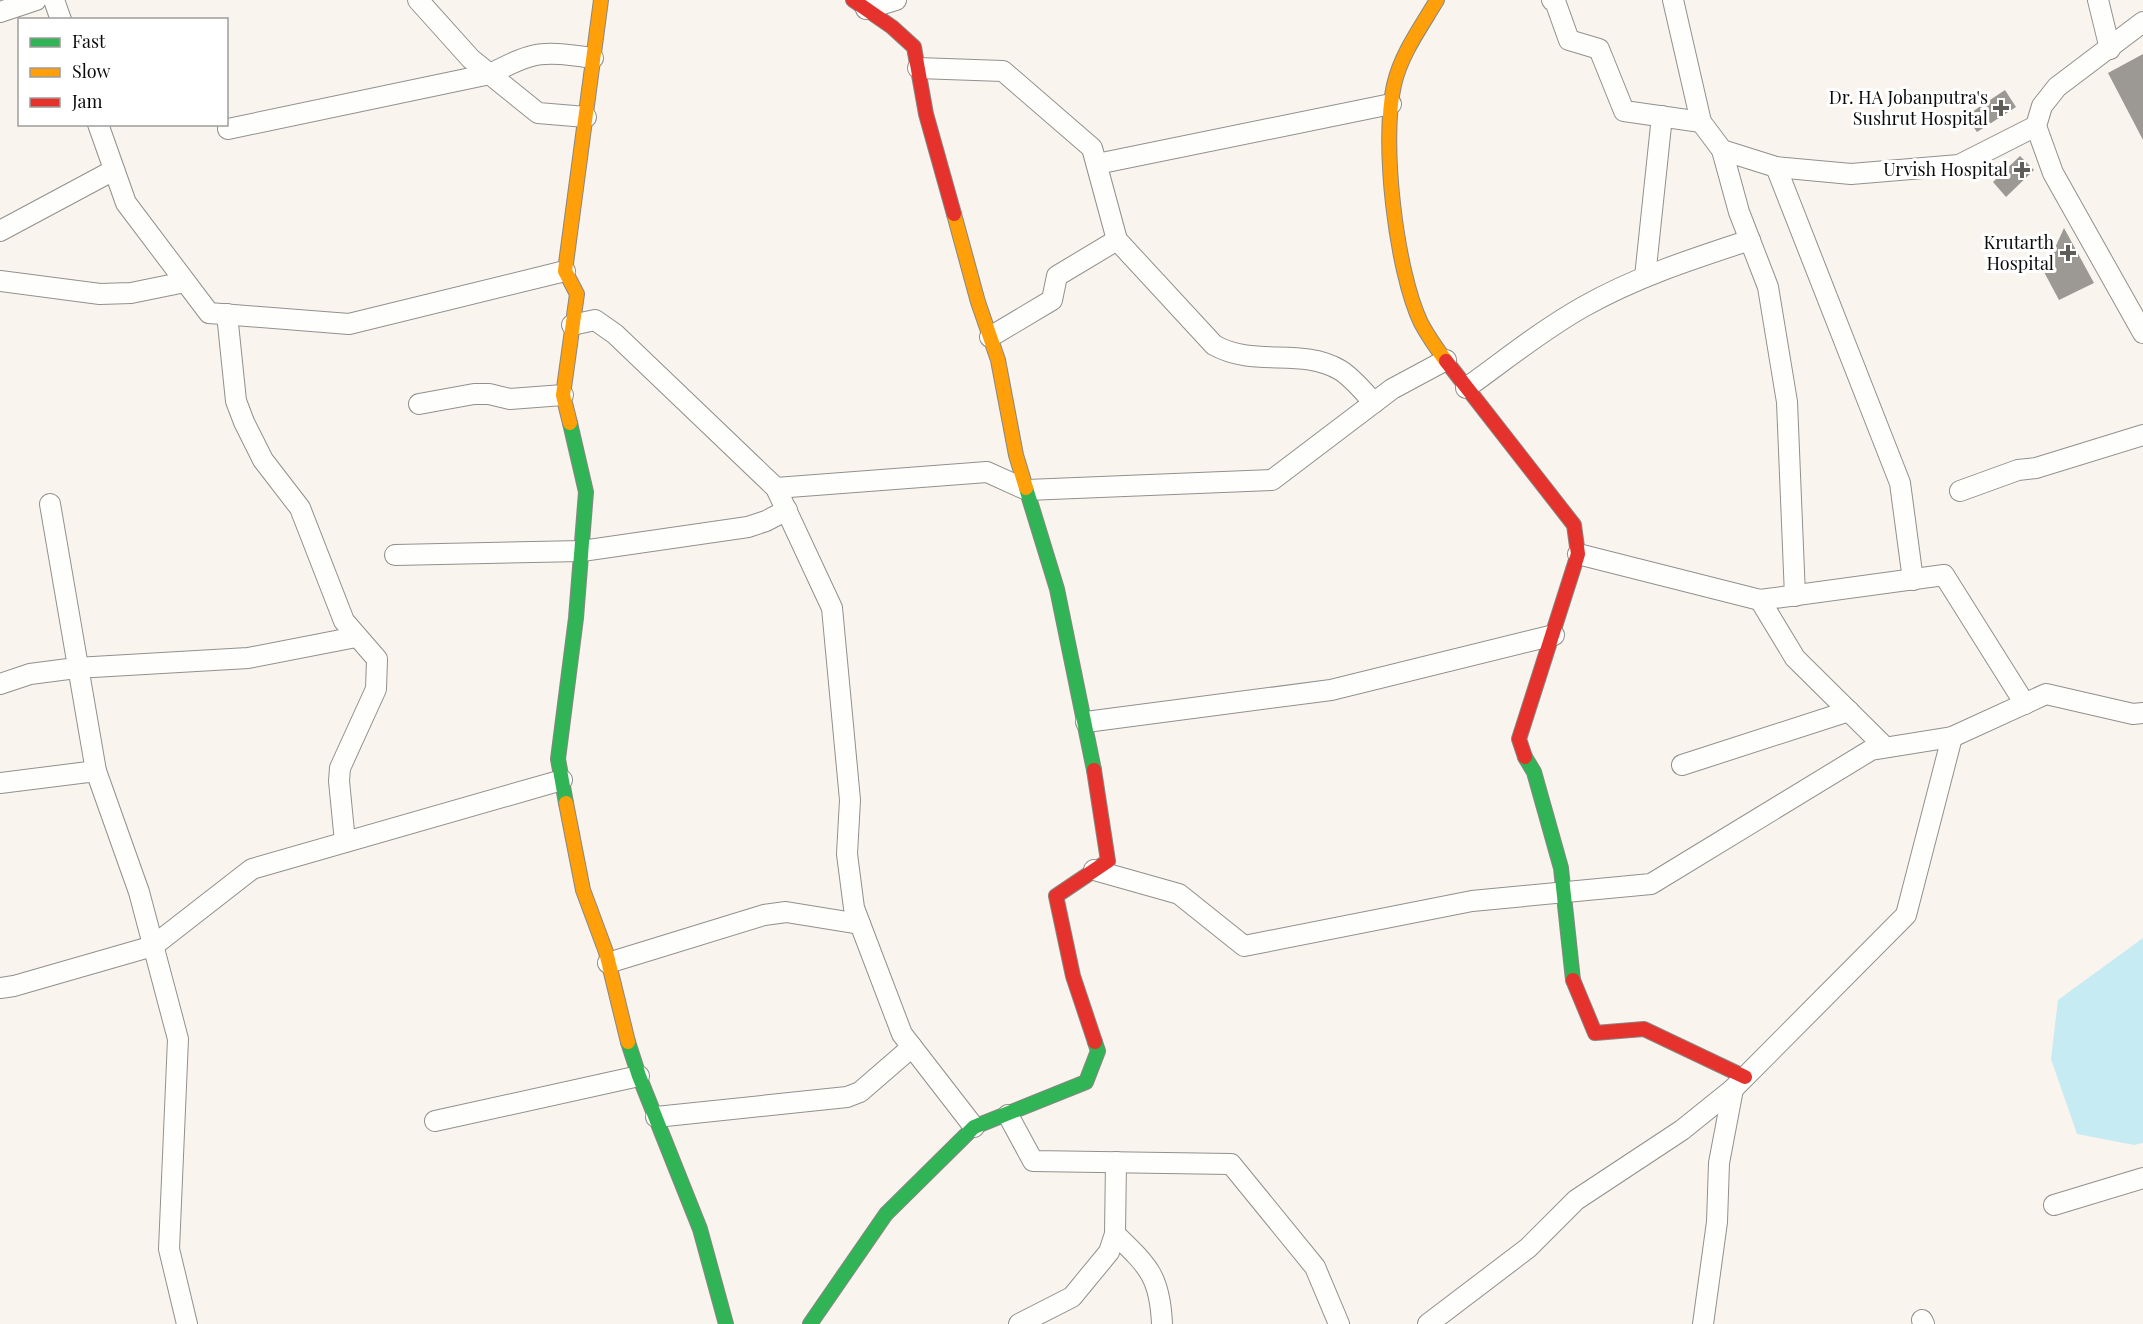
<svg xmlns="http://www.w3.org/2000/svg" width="2143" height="1324" font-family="'Playfair Display',serif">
<rect width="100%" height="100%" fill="#f9f5ee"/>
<path fill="#c6ebf2" d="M 2143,938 L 2143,1143 L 2134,1145 L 2077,1134 L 2051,1059 L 2058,1000 Z"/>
<g fill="#9c9894">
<path d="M 2143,54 L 2143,140 L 2108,73 Z"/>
<path d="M 2005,90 L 2016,107 L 1977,132 L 1966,116 Z"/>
<path d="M 2020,156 L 2034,170 L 2006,197 L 1993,182 Z"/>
<path d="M 2064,228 L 2094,283 L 2059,300 L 2044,272 Z"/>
</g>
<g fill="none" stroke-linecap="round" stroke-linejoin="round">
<defs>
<g id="street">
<path d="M 54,0 L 61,20"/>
<path d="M 418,0 L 471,59 L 538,113 L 586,117"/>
<path d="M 1552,0 L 1555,1 L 1569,40 L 1599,49 L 1624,111 L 1701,122 L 1722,150 L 1776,167 L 1851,174 L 1959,165 L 2036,126"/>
<path d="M 1673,0 L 1701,122"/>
<path d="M 2098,0 L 2110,49"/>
<path d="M 866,9 L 896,0"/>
<path d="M 0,12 L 36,0"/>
<path d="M 2143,22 L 2057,87 L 2042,106 L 2036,126 L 2053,173 L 2143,333"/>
<path d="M 918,68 L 1003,71 L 1092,148 L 1117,240 L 1214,345 C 1255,368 1301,347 1340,370 C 1353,378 1363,391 1374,403"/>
<path d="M 98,124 L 126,203 L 209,313 L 349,324 L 565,271"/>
<path d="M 228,129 L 490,74 C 537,50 542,51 593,58"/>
<path d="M 1722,150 L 1739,212 L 1768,287 L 1787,402 L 1795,596"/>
<path d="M 1097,164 L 1391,104"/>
<path d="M 1776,167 L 1900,483 L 1913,580"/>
<path d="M 0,231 L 114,170"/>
<path d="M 1645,277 L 1662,116"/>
<path d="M 0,281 L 100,294 L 131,293 L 185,282"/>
<path d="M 227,314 L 236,401 L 244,422 L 263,460 L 300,508 L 344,621 L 377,659 L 376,689 L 340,768 L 339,781 L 345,842"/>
<path d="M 572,325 L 595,320 L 615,334 L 776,488 L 832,608 L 850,800 L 847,854 L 854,908 L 902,1034 L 974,1127"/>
<path d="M 990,337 L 1052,300 L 1057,276 L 1117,240"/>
<path d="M 1466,388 C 1504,361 1542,330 1583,307 C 1636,277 1692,259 1750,240"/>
<path d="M 419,404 L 474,394 L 489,394 L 510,399 L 563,395"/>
<path d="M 776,488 L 987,472 L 1027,490 L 1272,480 L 1392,389 L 1446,360"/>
<path d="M 1960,491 L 2018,470 L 2036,468 L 2143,435"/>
<path d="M 50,504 L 96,771 L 139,892 L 178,1039 L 169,1249 L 187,1324"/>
<path d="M 1578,554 L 1760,600 L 1944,575 L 2025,704"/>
<path d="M 395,555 L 582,551 L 748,527 L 766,521 L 787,510"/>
<path d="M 1760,600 L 1795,658 L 1885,747"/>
<path d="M 0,684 L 30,674 L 76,668 L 248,658 L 356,637"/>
<path d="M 1086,722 L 1331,690 L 1554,635"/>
<path d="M 1682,765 L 1849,711"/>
<path d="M 0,783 L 96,771"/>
<path d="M 1094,870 L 1179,894 L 1244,946 L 1472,901 L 1651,884 L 1871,750 L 1952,737 L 2046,694 L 2133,714 L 2143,713"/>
<path d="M 608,963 L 764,915 L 786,912 L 860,924"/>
<path d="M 0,988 L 14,986 L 153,946 L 252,869 L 562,780"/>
<path d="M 1008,1115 L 1033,1161 L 1231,1164 L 1315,1267 L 1339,1324"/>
<path d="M 656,1117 L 847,1097 L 860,1092 L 912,1047"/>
<path d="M 435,1121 L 639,1076"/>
<path d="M 2054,1205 L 2143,1178"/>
<path d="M 1115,1234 C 1148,1266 1160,1276 1162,1324"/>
<path d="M 1922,1320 L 1924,1324"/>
<path d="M 1019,1324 L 1072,1297 L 1109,1252 L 1115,1234 L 1116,1162"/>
<path d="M 1428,1324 L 1528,1248 L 1576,1200 L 1682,1130 L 1733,1089 L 1906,915 L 1952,737"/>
<path d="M 1703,1324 L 1717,1222 L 1719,1163 L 1733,1089"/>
</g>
<g id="fast">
<path d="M 1026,488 L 1057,589 L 1094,770"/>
<path d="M 1525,757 L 1534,772 L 1561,868 L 1573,980"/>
<path d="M 566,803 L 558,759 L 576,618 L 586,492 L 570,423"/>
<path d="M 628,1042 L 639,1076 L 700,1229 L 726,1324"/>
<path d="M 810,1324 L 886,1214 L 974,1127 L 1086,1082 L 1098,1051 L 1095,1042"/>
</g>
<g id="slow">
<path d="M 1437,0 C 1421,27 1401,54 1394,85 C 1381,142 1396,271 1421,323 C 1428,336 1437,349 1446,361"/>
<path d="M 954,214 L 978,302 L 998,360 L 1016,455 L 1026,488"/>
<path d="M 570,423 L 563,395 L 577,294 L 565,271 L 601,0"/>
<path d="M 566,803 L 583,890 L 606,952 L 628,1042"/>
</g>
<g id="jam">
<path d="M 853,0 L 892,27 L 914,47 L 926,114 L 954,214"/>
<path d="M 1446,361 L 1574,525 L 1578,554 L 1519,739 L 1525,757"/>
<path d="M 1094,770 L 1108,861 L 1056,896 L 1073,976 L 1095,1042"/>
<path d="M 1573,980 L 1595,1033 L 1644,1029 L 1745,1077"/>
</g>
</defs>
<use href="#street" stroke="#92908d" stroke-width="22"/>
<use href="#fast" stroke="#898784" stroke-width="16"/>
<use href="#slow" stroke="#898784" stroke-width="16"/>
<use href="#jam" stroke="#898784" stroke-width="16"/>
<use href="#street" stroke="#fefefc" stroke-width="20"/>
<use href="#fast" stroke="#30b455" stroke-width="14"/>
<use href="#slow" stroke="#ff9f0a" stroke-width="14"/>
<use href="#jam" stroke="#e5322d" stroke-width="14"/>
</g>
<g fill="#5e5d5a" stroke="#fff" stroke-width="2">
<path d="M1998 99h6v6h6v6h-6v6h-6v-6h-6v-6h6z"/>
<path d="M2019 161h6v6h6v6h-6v6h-6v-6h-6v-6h6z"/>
<path d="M2065 244h6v6h6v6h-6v6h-6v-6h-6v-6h6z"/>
</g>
<g text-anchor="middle" stroke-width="6" stroke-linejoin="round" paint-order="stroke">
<g font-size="18" fill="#0b0b0b" stroke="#fff" text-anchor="end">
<text x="1988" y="104">Dr. HA Jobanputra's<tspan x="1988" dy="21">Sushrut Hospital</tspan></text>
<text x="2008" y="176">Urvish Hospital</text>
<text x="2054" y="249">Krutarth<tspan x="2054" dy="21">Hospital</tspan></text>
</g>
</g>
<rect x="18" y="18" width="210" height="108" fill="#ffffff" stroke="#9d9d9d" stroke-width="1.5"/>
<rect x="30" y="38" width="30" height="9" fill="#30b455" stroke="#9d9d9d" stroke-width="1.5"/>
<text x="72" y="48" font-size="18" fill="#0b0b0b">Fast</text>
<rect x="30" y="68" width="30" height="9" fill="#ff9f0a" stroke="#9d9d9d" stroke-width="1.5"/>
<text x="72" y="78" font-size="18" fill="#0b0b0b">Slow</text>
<rect x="30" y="98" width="30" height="9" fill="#e5322d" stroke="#9d9d9d" stroke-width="1.5"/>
<text x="72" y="108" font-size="18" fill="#0b0b0b">Jam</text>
</svg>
